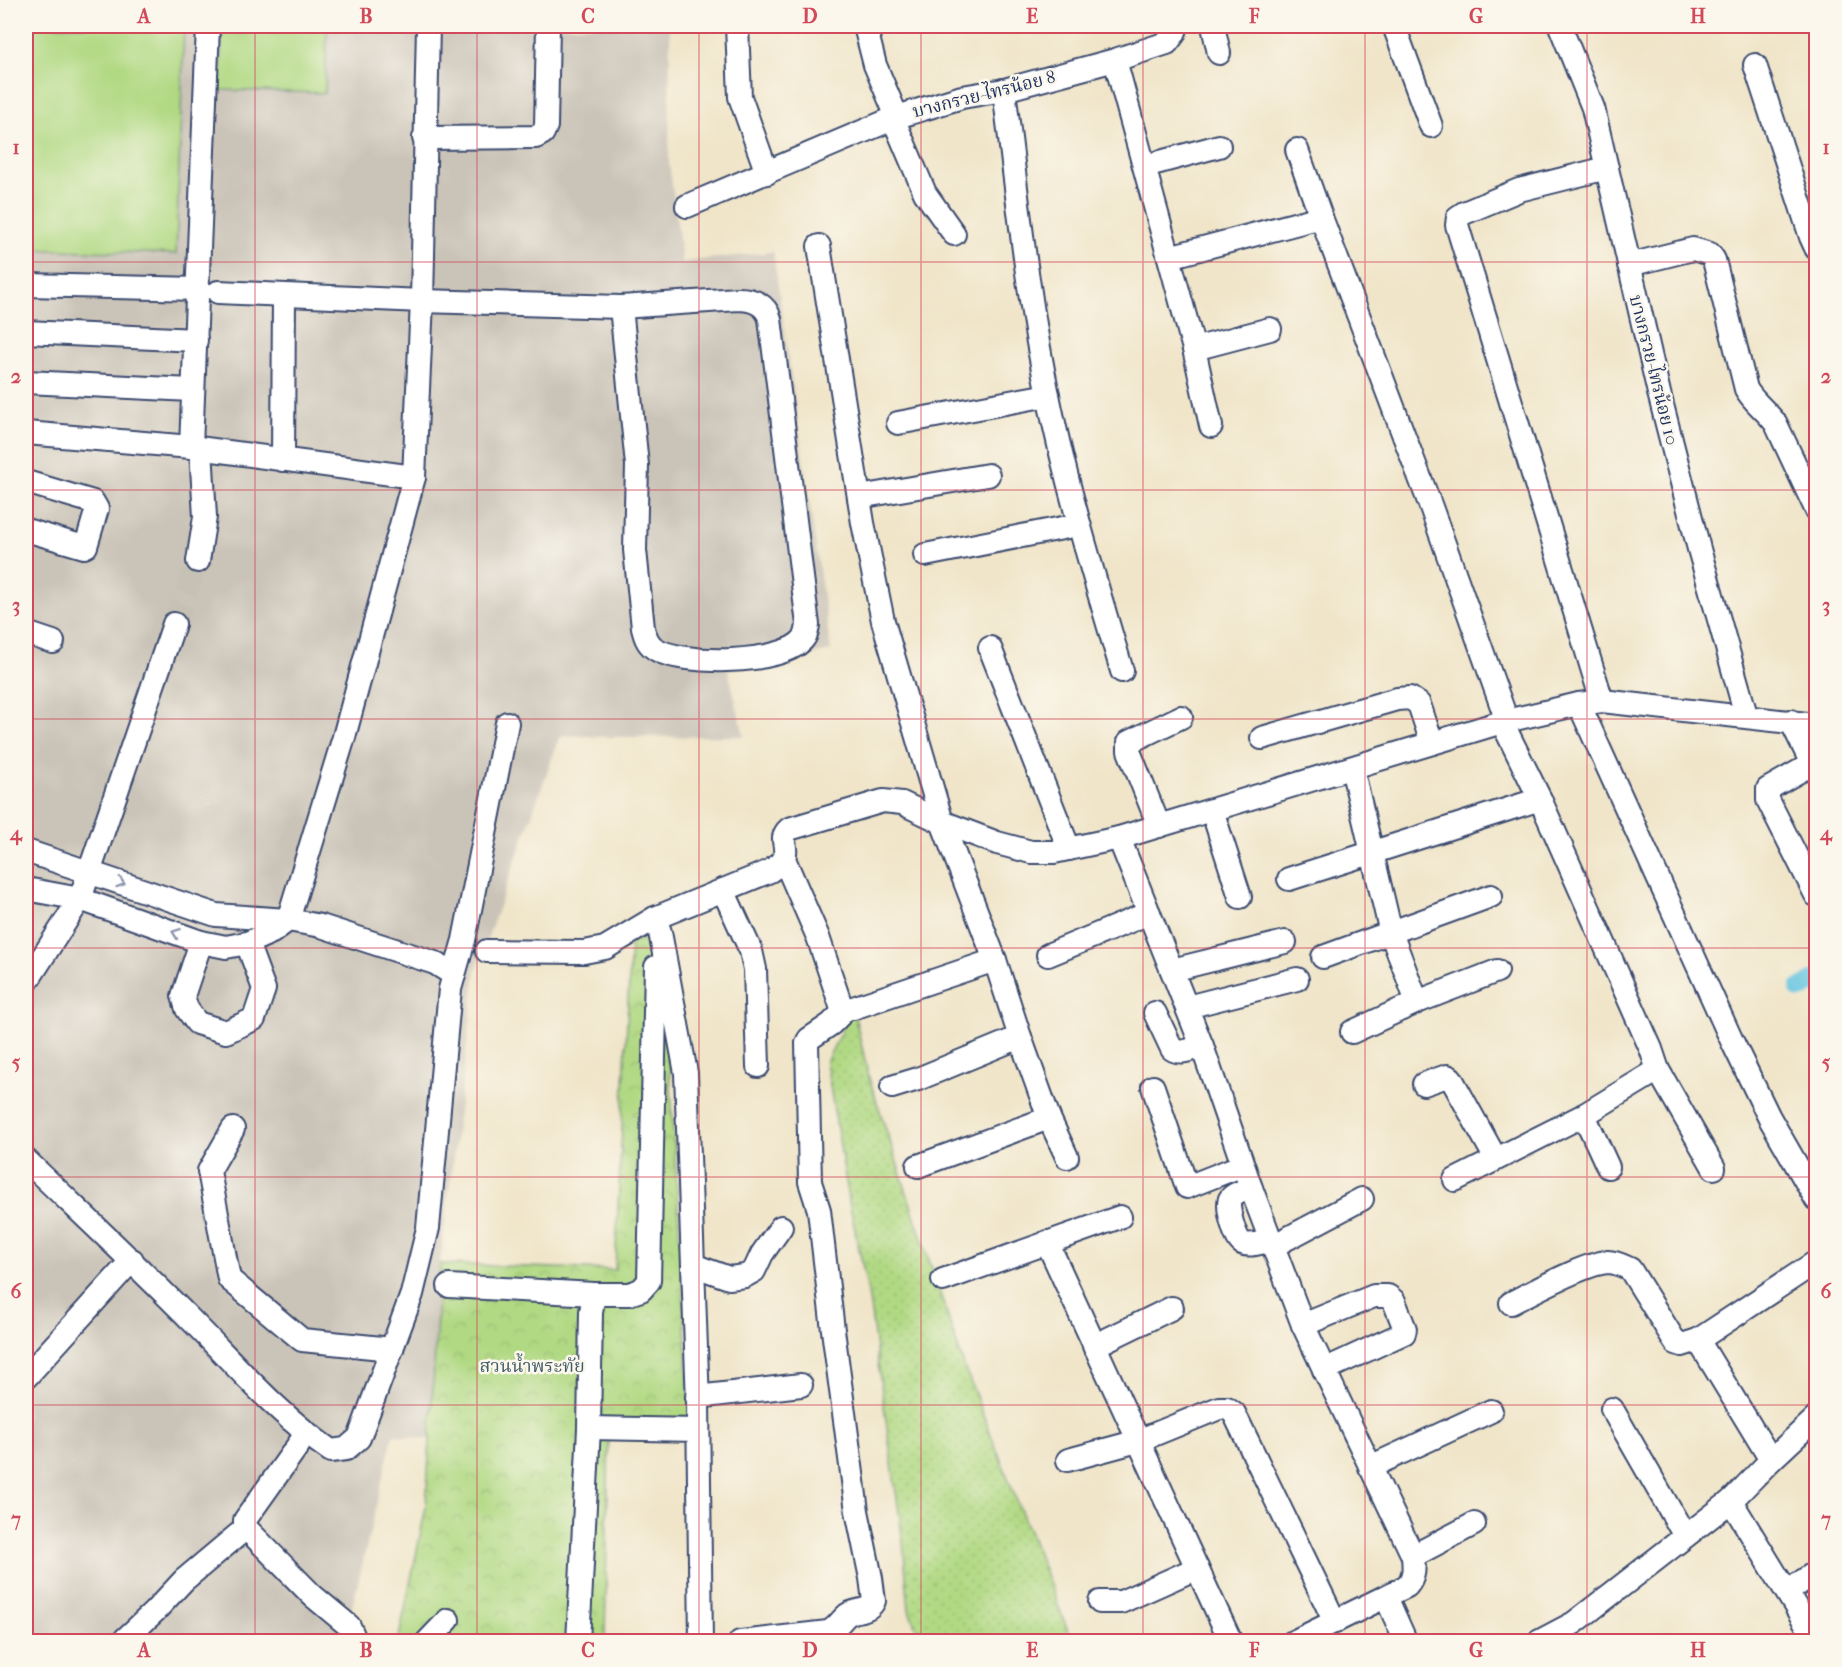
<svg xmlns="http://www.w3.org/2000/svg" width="1842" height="1667" font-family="'IM FELL French Canon','Noto Serif Thai',serif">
<defs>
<pattern id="grass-dots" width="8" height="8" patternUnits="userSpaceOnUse" patternTransform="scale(1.5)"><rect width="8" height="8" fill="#b1d983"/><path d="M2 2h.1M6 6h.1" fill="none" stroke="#98bb74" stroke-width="1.8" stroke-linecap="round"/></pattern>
<pattern id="park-crowns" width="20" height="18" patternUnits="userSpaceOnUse" patternTransform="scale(1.5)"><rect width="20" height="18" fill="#b1d983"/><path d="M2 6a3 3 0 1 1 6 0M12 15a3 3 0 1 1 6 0" fill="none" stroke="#98bb74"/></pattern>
</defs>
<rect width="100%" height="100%" fill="#fbf7ec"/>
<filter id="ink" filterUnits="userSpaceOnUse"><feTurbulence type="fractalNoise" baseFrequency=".0167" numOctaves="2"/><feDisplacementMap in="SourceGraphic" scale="12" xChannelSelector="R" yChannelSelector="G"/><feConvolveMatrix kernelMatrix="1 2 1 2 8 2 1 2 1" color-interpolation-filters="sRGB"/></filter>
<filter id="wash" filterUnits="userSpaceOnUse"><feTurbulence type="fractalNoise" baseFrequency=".008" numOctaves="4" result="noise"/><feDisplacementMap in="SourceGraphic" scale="24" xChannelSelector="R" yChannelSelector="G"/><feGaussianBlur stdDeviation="1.35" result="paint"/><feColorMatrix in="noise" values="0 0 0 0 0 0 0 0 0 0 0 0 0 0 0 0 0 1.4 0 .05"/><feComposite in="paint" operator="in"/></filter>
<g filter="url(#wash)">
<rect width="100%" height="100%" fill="#f0e5c9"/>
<path fill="#cac3b8" d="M 26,26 L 670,26 L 669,162 L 682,262 L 773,252 L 831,651 L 728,670 L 744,736 L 609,737 L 563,735 L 559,739 L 476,970 L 440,1264 L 429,1439 L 393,1435 L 344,1641 L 26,1642 Z"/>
<path fill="url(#grass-dots)" stroke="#668470" stroke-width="1.5" d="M 853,1008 L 869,1078 L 964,1366 L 1072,1641 L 921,1641 L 909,1610 L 903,1542 L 868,1292 L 850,1206 L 826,1062 Z"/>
<path fill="url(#park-crowns)" stroke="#668470" stroke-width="1.5" d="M 631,940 L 662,940 L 691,1425 L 609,1426 L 605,1641 L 398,1642 L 426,1507 L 440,1264 L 615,1270 Z"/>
<g fill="#b1d983" stroke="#668470" stroke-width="1.5">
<path d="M 26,26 L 184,26 L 176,254 L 26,249 Z"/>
<path d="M 222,26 L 327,26 L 325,93 L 220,90 Z"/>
</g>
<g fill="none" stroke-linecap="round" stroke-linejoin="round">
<path stroke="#61c3df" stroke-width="20" d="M 1800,989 L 1816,980"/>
</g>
</g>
<g filter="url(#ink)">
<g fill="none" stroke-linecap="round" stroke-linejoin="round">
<path stroke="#c5c1b4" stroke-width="22" stroke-dasharray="22 11" stroke-linecap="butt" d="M 174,624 L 198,561"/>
<defs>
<g id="minor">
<path d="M 737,26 L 740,97 L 767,173"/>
<path d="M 865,26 L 875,65 L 897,117"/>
<path d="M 1213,26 L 1219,53"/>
<path d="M 1394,26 L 1431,126"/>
<path d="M 1560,26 L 1593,108 L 1659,393 L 1699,549 L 1746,715"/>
<path d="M 1115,60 L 1194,349 L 1211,426"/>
<path d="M 1755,65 L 1811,237 L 1816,248"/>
<path d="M 1004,90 C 1017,192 1027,295 1048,395 C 1067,489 1095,580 1122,671"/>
<path d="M 893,118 L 925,193 L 954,234"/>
<path d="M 424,138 L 536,137 L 543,133 L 546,126 L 548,26"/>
<path d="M 1297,150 L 1321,217"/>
<path d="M 1145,166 L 1219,146"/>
<path d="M 687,206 L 897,117 L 962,97 L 1004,90 L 1115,60 L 1167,43 L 1174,34 L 1177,26"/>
<path d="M 819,246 L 863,523 L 883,621 L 942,822 L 995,960 L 1020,1037 L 1049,1118 L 1067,1157"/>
<path d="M 1169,257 L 1321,217 L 1431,507 L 1507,721"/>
<path d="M 1629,265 L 1693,249 L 1710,254 L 1714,260 L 1746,389 C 1754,403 1767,411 1776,424 L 1816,509"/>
<path d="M 26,285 L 199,289"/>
<path d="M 218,292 L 422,301 L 621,307 L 738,299 C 753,299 766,304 770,319 L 808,625 C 807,630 807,634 804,638 C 786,665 679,666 654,648 C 647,643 645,636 643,628 L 635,550 L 637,465 L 621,307"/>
<path d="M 26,332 L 196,340"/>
<path d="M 1194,349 L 1270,329"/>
<path d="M 26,382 L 192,390"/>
<path d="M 898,423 L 1048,395"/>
<path d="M 26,433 L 191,447 L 414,477"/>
<path d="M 191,447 L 208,26"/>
<path d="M 283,460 L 284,295"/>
<path d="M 26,482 L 93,502 L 97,509 L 86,546 L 84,547 L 26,530"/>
<path d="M 859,497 L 988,475"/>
<path d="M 925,555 L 1078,525"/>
<path d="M 198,561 L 205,517 L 201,449"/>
<path d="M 26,633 L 53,642"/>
<path d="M 990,648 L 1069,849"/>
<path d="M 1602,701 L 1457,225 L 1458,217 L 1464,213 L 1519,190 L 1607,168"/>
<path d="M 1579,704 L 1732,1041 L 1769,1117 L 1816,1199"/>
<path d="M 1791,721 L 1816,772"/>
<path d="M 1502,722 L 1540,799 L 1651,1049 L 1658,1070 L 1714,1168"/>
<path d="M 1262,738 L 1397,699 L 1410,698 L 1419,704 L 1432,743"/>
<path d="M 1812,764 L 1768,789 L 1768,800 L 1816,895"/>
<path d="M 1352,768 L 1391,933 L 1417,1002 L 1497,971"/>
<path d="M 1212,810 L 1240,897"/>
<path d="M 1159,826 L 1129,751 L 1129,742 L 1181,717"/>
<path d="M 1119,838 L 1202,1046 L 1251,1188 L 1303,1325 L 1413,1556 C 1414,1568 1415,1576 1407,1586 L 1293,1642"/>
<path d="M 26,851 L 216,915 L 288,920 L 321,926 L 435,963 L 454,975"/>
<path d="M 1289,879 L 1540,799"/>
<path d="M 26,889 L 80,899 L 201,942 L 226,947 L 247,943 L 272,932 L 288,920 L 344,737 L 414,477 L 422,301 L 428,26"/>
<path d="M 723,890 L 751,951 L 755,969 L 758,1066"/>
<path d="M 655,918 L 660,932 L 686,1073 L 698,1403 L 701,1642"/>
<path d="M 201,942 L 183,996 L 187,1009 L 197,1023 L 226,1032 L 254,1019 L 264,989 L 247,943"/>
<path d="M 487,951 L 584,952 L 605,948 L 655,918 L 770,871 C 800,852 774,842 789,829 L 883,801 L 902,803 L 942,822 L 997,843 L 1031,852 L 1054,852 L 1119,838 L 1502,722 L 1579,704 L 1602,701 L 1816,725"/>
<path d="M 1048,955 L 1149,913"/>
<path d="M 1323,957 L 1491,896"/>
<path d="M 1172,970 L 1285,942"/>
<path d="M 26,983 L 80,899 L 174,624"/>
<path d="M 1187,1007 L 1297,979"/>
<path d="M 853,1008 L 995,960"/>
<path d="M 1155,1013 L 1172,1049 C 1181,1055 1192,1049 1202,1046"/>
<path d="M 1352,1032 L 1417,1002"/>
<path d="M 1424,1084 L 1447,1076 L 1451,1078 L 1496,1159"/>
<path d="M 892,1087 L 918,1079 L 1020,1037"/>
<path d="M 1153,1087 L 1187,1187 L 1243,1165"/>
<path d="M 1584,1115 L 1608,1167"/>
<path d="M 233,1129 L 209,1171 L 229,1279 L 302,1340 L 392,1349"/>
<path d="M 26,1160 C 81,1213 137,1265 191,1320 C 236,1365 278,1415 331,1451 L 346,1449 L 359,1438 L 412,1294 L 428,1228 L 450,989 L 464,940 L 507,723"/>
<path d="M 918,1166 L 1049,1118"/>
<path d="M 1455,1180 L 1584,1115 L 1658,1070"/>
<path d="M 1251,1188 C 1245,1191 1233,1193 1230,1199 C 1226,1206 1235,1239 1242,1243 C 1250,1247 1262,1242 1271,1241"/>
<path d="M 1047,1242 L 1231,1642"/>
<path d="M 1273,1246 L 1362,1199"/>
<path d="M 693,1265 L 729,1278 L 745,1276 L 754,1271 L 762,1254 L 781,1227"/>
<path d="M 943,1280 L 1120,1217"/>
<path d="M 449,1286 L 594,1294 L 629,1294 L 641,1290 L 649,1281 L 656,967"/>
<path d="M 1511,1303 C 1533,1292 1585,1263 1608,1262 C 1616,1262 1623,1266 1630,1269 L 1676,1343 L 1682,1345 L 1698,1340 L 1771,1460"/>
<path d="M 1303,1325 L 1374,1296 L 1388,1296 L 1394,1301 L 1405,1329 L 1404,1333 L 1324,1370"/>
<path d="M 1698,1340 L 1816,1262"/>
<path d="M 1094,1346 L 1172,1308"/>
<path d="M 26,1377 L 132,1260"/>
<path d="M 697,1397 L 801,1385"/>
<path d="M 1612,1409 L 1685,1536"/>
<path d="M 589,1428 L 698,1430"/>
<path d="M 306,1434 L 245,1520 L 245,1527 L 313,1596 L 349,1626 L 356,1642"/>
<path d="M 1068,1460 L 1138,1441 L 1219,1408 L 1227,1408 L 1234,1413 L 1335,1622"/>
<path d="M 1370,1467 L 1491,1411"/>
<path d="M 1731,1501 L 1816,1640"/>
<path d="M 1413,1556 L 1474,1524"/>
<path d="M 1787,1592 L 1816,1572"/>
<path d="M 1386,1597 L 1406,1642"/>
<path d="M 1100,1602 L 1121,1602 L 1197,1568"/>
<path d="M 122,1642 L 154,1612 L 184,1580 L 246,1528"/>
<path d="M 427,1642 L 448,1620"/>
<path d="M 578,1642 L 589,1428 L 591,1312 L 594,1294"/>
<path d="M 740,1642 L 828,1632 C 837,1628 840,1621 847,1615 C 857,1608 868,1613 874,1601 L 871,1578 L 857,1511 L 833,1330 L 819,1210 L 810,1182 L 807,1043 L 809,1039 L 831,1024 L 843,1012 L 818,937 L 784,859"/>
<path d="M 1538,1642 L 1574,1623 L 1731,1501 L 1771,1460 L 1816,1418"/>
</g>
</defs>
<use href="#minor" stroke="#3b4a6e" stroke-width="26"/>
<use href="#minor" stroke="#fff" stroke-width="22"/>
</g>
<defs><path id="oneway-chevron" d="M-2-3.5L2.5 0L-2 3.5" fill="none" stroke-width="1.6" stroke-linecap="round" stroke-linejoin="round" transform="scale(1.5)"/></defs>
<g stroke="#8d97ae">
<use href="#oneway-chevron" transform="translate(121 883) rotate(18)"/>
<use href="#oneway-chevron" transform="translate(176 933) rotate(-160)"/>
</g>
</g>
<path fill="none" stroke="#d1495b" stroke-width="1.5" stroke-opacity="0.55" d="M 255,26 L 255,1642M 477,26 L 477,1642M 699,26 L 699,1642M 921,26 L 921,1642M 1143,26 L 1143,1642M 1365,26 L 1365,1642M 1587,26 L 1587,1642M 26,262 L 1816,262M 26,490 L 1816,490M 26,719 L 1816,719M 26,948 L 1816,948M 26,1177 L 1816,1177M 26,1405 L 1816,1405"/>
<g text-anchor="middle" stroke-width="5" stroke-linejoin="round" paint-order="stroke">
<g font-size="18" fill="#1b2f5e" stroke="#fbf7ec">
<text transform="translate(984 94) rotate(-14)" y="6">บางกรวย-ไทรน้อย 8</text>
<text transform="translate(1654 370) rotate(76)" y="6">บางกรวย-ไทรน้อย 10</text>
</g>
<g font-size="18" fill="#405a67" stroke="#fbf7ec">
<text x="532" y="1372">สวนน้ำพระทัย</text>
</g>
</g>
<rect width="1842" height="1667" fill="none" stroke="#fbf7ec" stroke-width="66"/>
<rect x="33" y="33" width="1776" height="1601" fill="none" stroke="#d1495b" stroke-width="2"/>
<g font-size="20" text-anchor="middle" font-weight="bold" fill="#d1495b">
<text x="144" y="23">A</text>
<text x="366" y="23">B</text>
<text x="588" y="23">C</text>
<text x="810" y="23">D</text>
<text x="1032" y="23">E</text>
<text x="1254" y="23">F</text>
<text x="1476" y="23">G</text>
<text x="1698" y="23">H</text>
<text x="16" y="154">1</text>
<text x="1826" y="154">1</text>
<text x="16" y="383">2</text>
<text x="1826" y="383">2</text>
<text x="16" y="612">3</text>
<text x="1826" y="612">3</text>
<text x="16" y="840">4</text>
<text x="1826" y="840">4</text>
<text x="16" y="1069">5</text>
<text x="1826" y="1069">5</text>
<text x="16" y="1298">6</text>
<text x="1826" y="1298">6</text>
<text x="16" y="1526">7</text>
<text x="1826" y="1526">7</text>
<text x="144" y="1657">A</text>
<text x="366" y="1657">B</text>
<text x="588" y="1657">C</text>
<text x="810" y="1657">D</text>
<text x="1032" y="1657">E</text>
<text x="1254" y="1657">F</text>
<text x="1476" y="1657">G</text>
<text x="1698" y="1657">H</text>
</g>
</svg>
